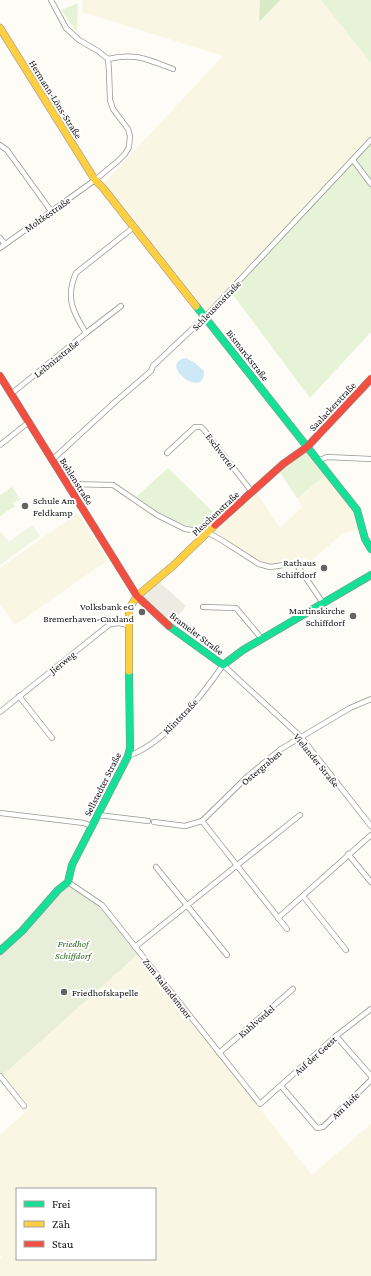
<svg xmlns="http://www.w3.org/2000/svg" width="371" height="1276" font-family="'Crimson Pro',serif">
<rect width="100%" height="100%" fill="#fdfcf7"/>
<g fill="#f9f7e4" fill-rule="evenodd">
<path d="M 83,0 L 321,0 L 371,63 L 371,136 L 204,313 L 103,184 L 223,56 L 82,12 Z"/>
<path d="M 326,475 L 356,511 L 360,530 L 343,533 L 311,561 L 302,558 L 272,565 L 260,562 L 212,531 L 256,492 L 280,528 L 302,507 L 297,498 Z"/>
<path d="M 78,513 L 108,560 L 15,625 L 0,604 L 0,568 Z"/>
<path d="M 138,954 L 312,1175 L 371,1124 L 371,1276 L 0,1276 L 0,1259 L 2,1257 L 0,1255 L 0,1135 L 30,1108 L 3,1075 ZM 17,1189 L 155,1189 L 155,1259 L 17,1259 Z"/>
</g>
<g fill="#e7f3d7">
<path d="M 321,0 L 371,0 L 371,63 Z"/>
<path d="M 78,3 L 77,32 L 61,10 Z"/>
<path d="M 371,136 L 371,332 L 310,398 L 228,288 Z"/>
<path d="M 306,450 L 326,475 L 297,498 L 279,471 Z"/>
<path d="M 168,468 L 213,512 L 200,529 C 176,524 156,511 136,497 Z"/>
<path d="M 12,487 L 20,499 L 13,503 L 15,506 L 0,516 L 0,495 Z"/>
</g>
<path fill="#d8eac5" d="M 260,0 L 280,0 L 259,22 Z"/>
<path fill="#e9eedb" d="M 68,886 L 96,902 L 138,954 L 3,1075 L 0,1072 L 0,954 L 61,891 Z"/>
<path fill="#f0f6e1" d="M 32,525 L 40,536 L 0,565 L 0,531 L 9,542 Z"/>
<path fill="#edebe2" d="M 157,580 L 186,606 L 169,626 L 137,596 Z"/>
<path fill="#cde8f7" d="M 186,358 L 195,363 L 204,371 C 205,402 156,363 186,358 Z"/>
<g fill="none" stroke-linecap="round" stroke-linejoin="round">
<defs>
<g id="street">
<path d="M 108,59 C 134,52 149,60 173,69"/>
<path d="M 0,145 L 7,150 L 51,211"/>
<path d="M 353,160 L 371,184"/>
<path d="M 0,238 L 5,244"/>
<path d="M 0,248 L 95,180 L 118,161 L 125,154 L 129,147 L 130,136 L 128,129 L 113,109 L 110,100 L 109,71 L 108,59 L 98,51 L 79,40 L 66,28 L 51,0"/>
<path d="M 86,333 L 121,306"/>
<path d="M 11,394 L 86,333 C 73,312 65,298 76,273 L 134,227"/>
<path d="M 0,445 L 29,422"/>
<path d="M 167,453 L 195,427 L 201,427 L 205,431 L 252,492"/>
<path d="M 52,460 L 115,402 L 151,371 L 153,366 L 205,317 L 371,140"/>
<path d="M 318,461 L 327,457 L 371,459"/>
<path d="M 67,484 L 113,485 L 157,515 L 185,529 L 207,532 L 223,541 L 259,564 L 270,567 L 291,564 L 297,565 L 323,603"/>
<path d="M 203,607 L 236,608 L 262,639"/>
<path d="M 19,696 L 52,738"/>
<path d="M 0,712 L 110,624 L 119,623 L 128,625"/>
<path d="M 128,756 C 164,744 202,696 223,665 L 301,737 L 371,826"/>
<path d="M 0,813 L 84,823 L 91,826"/>
<path d="M 98,815 L 148,821"/>
<path d="M 202,821 L 287,929"/>
<path d="M 154,822 L 185,826 L 202,821 L 248,776 L 281,749 L 350,708 L 371,699"/>
<path d="M 348,854 L 371,882"/>
<path d="M 156,867 L 227,955"/>
<path d="M 68,882 L 102,905 L 260,1104 L 336,1036 L 371,1009"/>
<path d="M 303,896 L 346,950"/>
<path d="M 278,918 L 371,835"/>
<path d="M 135,947 L 300,815"/>
<path d="M 219,1053 L 293,989"/>
<path d="M 0,1076 L 24,1106"/>
<path d="M 281,1086 L 317,1128 L 323,1127 L 371,1080 L 371,1076 L 336,1036"/>
</g>
<g id="fast">
<path d="M 196,306 L 357,510 L 365,539 L 371,549"/>
<path d="M 169,626 L 223,665 L 243,650 L 371,575"/>
<path d="M 0,951 L 22,931 L 58,890 L 68,882 L 72,865 L 128,756 L 130,748 L 129,671"/>
</g>
<g id="slow">
<path d="M 0,28 L 95,180 L 103,188 L 196,306"/>
<path d="M 129,671 L 129,609 L 137,596 L 174,565 L 215,525"/>
</g>
<g id="jam">
<path d="M 0,376 L 137,596 L 169,626"/>
<path d="M 215,525 L 283,464 L 307,447 L 371,379"/>
</g>
</defs>
<use href="#street" stroke="#979795" stroke-width="6"/>
<use href="#fast" stroke="#8e8d8b" stroke-width="8"/>
<use href="#slow" stroke="#8e8d8b" stroke-width="8"/>
<use href="#jam" stroke="#8e8d8b" stroke-width="8"/>
<use href="#street" stroke="#fffffe" stroke-width="4.5"/>
<use href="#fast" stroke="#16e098" stroke-width="7"/>
<use href="#slow" stroke="#ffcf43" stroke-width="7"/>
<use href="#jam" stroke="#f24e42" stroke-width="7"/>
</g>
<g fill="#646362" stroke="#fff" stroke-width="1.5">
<circle cx="25" cy="506" r="4"/>
<circle cx="324" cy="568" r="4"/>
<circle cx="142" cy="612" r="4"/>
<circle cx="353" cy="616" r="4"/>
<circle cx="64" cy="992" r="4"/>
</g>
<g text-anchor="middle" stroke-width="4" stroke-linejoin="round" paint-order="stroke">
<g font-size="10" fill="#111" stroke="#fff">
<text transform="translate(56 99) rotate(58)" y="4">Hermann-Löns-Straße</text>
<text transform="translate(47 214) rotate(-35)" y="4">Moltkestraße</text>
<text transform="translate(216 305) rotate(-46)" y="4">Schleusenstraße</text>
<text transform="translate(248 355) rotate(52)" y="4">Bismarckstraße</text>
<text transform="translate(56 358) rotate(-39)" y="4">Leibnizstraße</text>
<text transform="translate(332 406) rotate(-47)" y="4">Saalackerstraße</text>
<text transform="translate(221 451) rotate(53)" y="4">Eschvortel</text>
<text transform="translate(77 481) rotate(58)" y="4">Bohlenstraße</text>
<text transform="translate(215 513) rotate(-43)" y="4">Pleschenstraße</text>
<text transform="translate(197 633) rotate(37)" y="4">Brameler Straße</text>
<text transform="translate(62 662) rotate(-39)" y="4">Jierweg</text>
<text transform="translate(180 716) rotate(-46)" y="4">Klintstraße</text>
<text transform="translate(317 760) rotate(51)" y="4">Vielander Straße</text>
<text transform="translate(261 767) rotate(-40)" y="4">Ostergraben</text>
<text transform="translate(102 784) rotate(-63)" y="4">Sellstedter Straße</text>
<text transform="translate(168 988) rotate(52)" y="4">Zum Ralandsmoor</text>
<text transform="translate(256 1021) rotate(-41)" y="4">Kuhlvordel</text>
<text transform="translate(315 1055) rotate(-42)" y="4">Auf der Geest</text>
<text transform="translate(345 1105) rotate(-44)" y="4">Am Hofe</text>
</g>
<g font-size="10" fill="#111" stroke="#fff" text-anchor="end">
<text x="33" y="504" text-anchor="start">Schule Am<tspan x="33" dy="12">Feldkamp</tspan></text>
<text x="316" y="566">Rathaus<tspan x="316" dy="12">Schiffdorf</tspan></text>
<text x="134" y="610">Volksbank eG<tspan x="134" dy="12">Bremerhaven-Cuxland</tspan></text>
<text x="345" y="614">Martinskirche<tspan x="345" dy="12">Schiffdorf</tspan></text>
<text x="72" y="996" text-anchor="start">Friedhofskapelle</text>
</g>
<g font-size="10" font-style="italic" fill="#2f6b1f" stroke="#fff">
<text x="73" y="947">Friedhof<tspan x="73" dy="12">Schiffdorf</tspan></text>
</g>
</g>
<rect x="16" y="1188" width="140" height="72" fill="#ffffff" stroke="#a0a0a0"/>
<rect x="24" y="1201" width="20" height="6" fill="#16e098" stroke="#a0a0a0"/>
<text x="52" y="1208" font-size="12" fill="#111111">Frei</text>
<rect x="24" y="1221" width="20" height="6" fill="#ffcf43" stroke="#a0a0a0"/>
<text x="52" y="1228" font-size="12" fill="#111111">Zäh</text>
<rect x="24" y="1241" width="20" height="6" fill="#f24e42" stroke="#a0a0a0"/>
<text x="52" y="1248" font-size="12" fill="#111111">Stau</text>
</svg>
